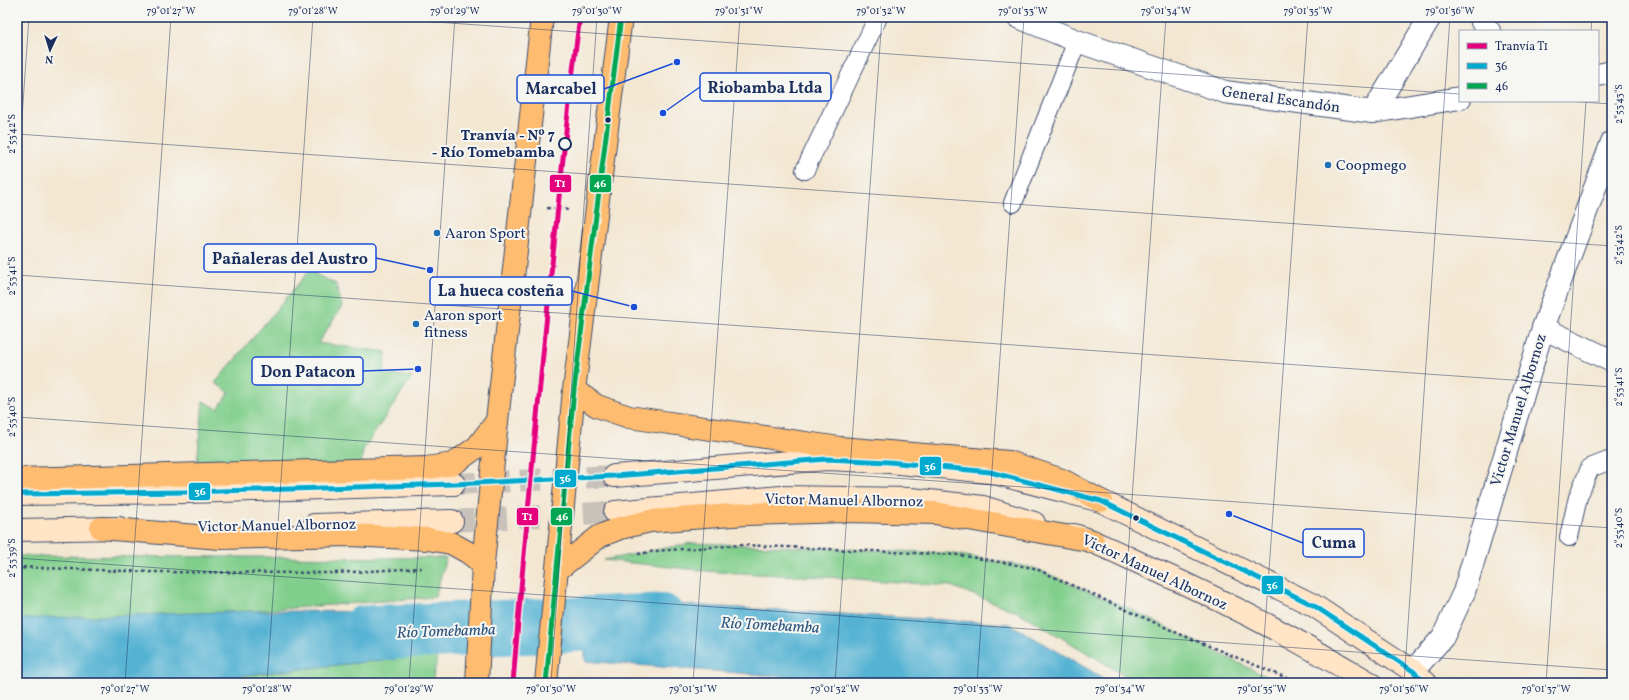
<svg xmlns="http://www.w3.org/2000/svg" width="1629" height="700" font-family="Vollkorn,serif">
<rect width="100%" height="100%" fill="#f6f6f2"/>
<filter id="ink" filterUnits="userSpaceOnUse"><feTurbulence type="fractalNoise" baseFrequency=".025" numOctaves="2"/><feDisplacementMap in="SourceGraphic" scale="8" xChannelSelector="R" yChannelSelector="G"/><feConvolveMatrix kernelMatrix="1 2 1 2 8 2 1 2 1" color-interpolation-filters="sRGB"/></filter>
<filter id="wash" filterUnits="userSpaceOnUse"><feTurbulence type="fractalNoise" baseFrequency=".012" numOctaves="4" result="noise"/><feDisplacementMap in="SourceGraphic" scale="16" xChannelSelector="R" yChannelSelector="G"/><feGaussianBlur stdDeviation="0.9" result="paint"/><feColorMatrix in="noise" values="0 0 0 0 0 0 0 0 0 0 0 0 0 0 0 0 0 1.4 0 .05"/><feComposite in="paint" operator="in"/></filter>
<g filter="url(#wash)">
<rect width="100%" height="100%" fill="#f3e7d2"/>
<g fill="#82cf8d" stroke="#4e7f76">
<path d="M 309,271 L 336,284 L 342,307 L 318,343 L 386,352 L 384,374 L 412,377 L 363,450 L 361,466 L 197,464 L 203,401 L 218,409 L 229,392 L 215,383 Z"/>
<path d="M 692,543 L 949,553 L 1034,568 L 1130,609 L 1279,683 L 1138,683 L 1020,613 L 951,586 L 843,578 L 717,572 L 604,560 Z"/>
<path d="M 17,556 L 446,558 L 435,597 L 17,629 Z"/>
<path d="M 438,654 L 432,683 L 172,683 Z"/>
</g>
<g fill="#55b2d3" stroke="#387098">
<path d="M 585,599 L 1010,624 L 1112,683 L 892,683 L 840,681 L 585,661 Z"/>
<path d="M 255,611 L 443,612 L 438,654 L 172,683 L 17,683 L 17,619 Z"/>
</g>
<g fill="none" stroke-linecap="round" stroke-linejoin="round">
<path stroke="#55b2d3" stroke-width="55" d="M 365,633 L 660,621"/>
</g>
</g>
<g filter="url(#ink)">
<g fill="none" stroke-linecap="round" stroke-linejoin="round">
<g stroke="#c8c2bb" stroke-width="22" stroke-dasharray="22 11" stroke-linecap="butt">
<path d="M 454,484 L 614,476"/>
<path d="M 452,521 L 615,512"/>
</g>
<defs>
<g id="lane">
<path d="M 805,170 L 878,17"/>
<path d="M 1013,203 L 1077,41"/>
<path d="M 1569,537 L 1578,497 L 1590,468 L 1608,461 L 1612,461"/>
</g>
<g id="street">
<path d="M 1018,17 L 1077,41 L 1225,92 L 1373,112 L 1460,98"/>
<path d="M 1481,17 L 1482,22 L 1489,31"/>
<path d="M 1598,75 L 1612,72"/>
<path d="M 1373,112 L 1430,17"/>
<path d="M 1543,328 L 1612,361"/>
<path d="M 1413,671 L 1443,637 L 1464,592 L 1543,328 L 1612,142"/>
</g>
<g id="secondary">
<path d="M 614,476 L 827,459 L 889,462 L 990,472 L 1101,501 L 1313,605 L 1413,671 L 1426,683"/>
<path d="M 17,494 L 188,492 L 454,484"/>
<path d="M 615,512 L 781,497 L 911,499 L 983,507 L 1034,523"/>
<path d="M 314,525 L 452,521"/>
<path d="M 17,530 L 119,528"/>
<path d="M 1074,535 C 1102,544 1128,558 1155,570 C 1229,603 1300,641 1370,683"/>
</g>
<g id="primary">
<path d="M 574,390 L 597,406 L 629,417 L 840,448 L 1009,462 L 1062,480 L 1101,501"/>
<path d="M 17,479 L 426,468 L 453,464 L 477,447 L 497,421"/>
<path d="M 101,528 L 220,538 L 350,535 L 428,539 L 451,543 L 469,553 L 483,564"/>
<path d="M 557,570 L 600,536 L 620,528 L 650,521 L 746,514 L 846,511 L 935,513 L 1093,541"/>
<path d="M 477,683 L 483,564 L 497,421 L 542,17"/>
<path d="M 546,683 L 574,390 L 621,17"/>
</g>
</defs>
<use href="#lane" stroke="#3b4b6f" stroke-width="20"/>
<use href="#street" stroke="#3b4b6f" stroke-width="24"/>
<use href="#secondary" stroke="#3b4b6f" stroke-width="24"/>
<use href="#primary" stroke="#3b4b6f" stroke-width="24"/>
<g stroke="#3b4b6f" stroke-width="2.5" stroke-dasharray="3 3" stroke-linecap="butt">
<path d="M 547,208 L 570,210"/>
<path d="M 638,554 L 655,551 L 742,545 L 959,555 L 1034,568 L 1182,635 L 1299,683"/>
<path d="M 17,567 L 152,572 L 334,573 L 422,568"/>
<path d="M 17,572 L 26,567"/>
</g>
<use href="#lane" stroke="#fff" stroke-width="18"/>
<use href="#street" stroke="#fff" stroke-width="22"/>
<use href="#secondary" stroke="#ffe4c6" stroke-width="22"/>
<use href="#primary" stroke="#febc70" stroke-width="22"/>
<defs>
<path id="bus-1" d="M 17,494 L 188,492 L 454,484 L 614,476 L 827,459 L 889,462 L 990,472 L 1101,501 L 1313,605 L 1413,671 L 1426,683"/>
<path id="bus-2" d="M 546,683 L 574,390 L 621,17"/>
</defs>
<use href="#bus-1" stroke="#f6f6f2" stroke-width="8"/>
<use href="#bus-2" stroke="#f6f6f2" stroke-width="8"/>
<use href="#bus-1" stroke="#00a9ce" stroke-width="5"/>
<use href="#bus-2" stroke="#00a651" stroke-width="5"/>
<defs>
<path id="tram-1" d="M 513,683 C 524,543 538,404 552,264 C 561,182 568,99 580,17"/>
</defs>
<use href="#tram-1" stroke="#f6f6f2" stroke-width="8"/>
<use href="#tram-1" stroke="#e5007d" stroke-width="5"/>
</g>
</g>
<path fill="none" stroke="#1b2f5e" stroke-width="1" stroke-opacity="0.45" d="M 364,17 L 1460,94M 1591,31 L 1592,17M 1565,101 L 1612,104M 17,134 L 1612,246M 17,189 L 29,17M 17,275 L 1612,387M 17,417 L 1612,528M 17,558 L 1612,670M 125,683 L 171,17M 267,683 L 313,17M 409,683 L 455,17M 551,683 L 597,17M 693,683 L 740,17M 835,683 L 882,17M 977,683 L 1024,17M 1119,683 L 1166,17M 1261,683 L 1308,17M 1404,683 L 1450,17M 1546,683 L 1586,101"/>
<g fill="#1b2f5e" stroke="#f6f6f2" stroke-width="1.5">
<circle cx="608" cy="120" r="3.5"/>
<circle cx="1136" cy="518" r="3.5"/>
</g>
<circle fill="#f6f6f2" stroke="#1b2f5e" stroke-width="2" cx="565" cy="144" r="6"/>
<g fill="#1f6fb2" stroke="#f6f6f2" stroke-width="1.5">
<circle cx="1328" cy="165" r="4"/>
<circle cx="437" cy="233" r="4"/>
<circle cx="416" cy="324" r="4"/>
</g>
<g text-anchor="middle" stroke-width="4" stroke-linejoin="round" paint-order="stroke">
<g font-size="15" fill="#1b2f5e" stroke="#f6f6f2">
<text transform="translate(1281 99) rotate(8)" y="5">General Escandón</text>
<text transform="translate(1518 410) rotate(-73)" y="5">Victor Manuel Albornoz</text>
<text transform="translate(844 500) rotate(1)" y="5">Victor Manuel Albornoz</text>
<text transform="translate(277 525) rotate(-1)" y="5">Victor Manuel Albornoz</text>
<text transform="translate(1155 572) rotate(25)" y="5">Victor Manuel Albornoz</text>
</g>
<g font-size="15" font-weight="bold" fill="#1b2f5e" stroke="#f6f6f2" text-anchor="end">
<text x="555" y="140">Tranvía - Nº 7<tspan x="555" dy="17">- Río Tomebamba</tspan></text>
</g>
<g font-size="15" fill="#1b2f5e" stroke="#f6f6f2" text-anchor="start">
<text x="1336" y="170">Coopmego</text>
<text x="445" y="238">Aaron Sport</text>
<text x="424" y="320">Aaron sport<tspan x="424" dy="17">fitness</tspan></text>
</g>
<g font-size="16" font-style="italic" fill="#2c5681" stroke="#f6f6f2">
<text transform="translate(770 624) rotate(3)" y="6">Río Tomebamba</text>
<text transform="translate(446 630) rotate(-2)" y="6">Río Tomebamba</text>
</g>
</g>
<path fill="none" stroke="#1d4ed8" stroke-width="1.5" d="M663 113L700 87M677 62L604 89M430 270L376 258M634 307L572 291M418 369L363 371M1229 514L1303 543"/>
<g fill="#1d4ed8" stroke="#f6f6f2" stroke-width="1.5">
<circle cx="663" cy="113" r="4"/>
<circle cx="677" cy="62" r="4"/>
<circle cx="430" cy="270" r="4"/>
<circle cx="634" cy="307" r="4"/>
<circle cx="418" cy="369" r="4"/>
<circle cx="1229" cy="514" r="4"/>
</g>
<g fill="#f6f6f2" stroke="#1d4ed8" stroke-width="1.5">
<rect x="700" y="73" width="131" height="28" rx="4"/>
<rect x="517" y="75" width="87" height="28" rx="4"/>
<rect x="204" y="244" width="172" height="28" rx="4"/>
<rect x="430" y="277" width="142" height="28" rx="4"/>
<rect x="252" y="357" width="111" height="28" rx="4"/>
<rect x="1303" y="529" width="61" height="28" rx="4"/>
</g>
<g font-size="16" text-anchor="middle" font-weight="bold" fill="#1b2f5e">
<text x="765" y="93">Riobamba Ltda</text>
<text x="561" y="94">Marcabel</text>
<text x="290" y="264">Pañaleras del Austro</text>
<text x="501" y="296">La hueca costeña</text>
<text x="308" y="377">Don Patacon</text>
<text x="1334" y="548">Cuma</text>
</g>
<g stroke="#f6f6f2" stroke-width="1.5">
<rect x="549" y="174" width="23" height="19" rx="4" fill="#e5007d"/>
<rect x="589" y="174" width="23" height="19" rx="4" fill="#00a651"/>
<rect x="919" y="456" width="23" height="20" rx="4" fill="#00a9ce"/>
<rect x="554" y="469" width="23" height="19" rx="4" fill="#00a9ce"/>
<rect x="188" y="482" width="23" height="19" rx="4" fill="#00a9ce"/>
<rect x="550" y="507" width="23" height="19" rx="4" fill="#00a651"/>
<rect x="516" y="507" width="23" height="19" rx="4" fill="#e5007d"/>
<rect x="1261" y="575" width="23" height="20" rx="4" fill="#00a9ce"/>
</g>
<g font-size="11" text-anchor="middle" font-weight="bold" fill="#fff">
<text x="560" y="187">T1</text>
<text x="600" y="187">46</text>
<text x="930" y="470">36</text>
<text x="565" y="482">36</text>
<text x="200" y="495">36</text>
<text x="562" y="520">46</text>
<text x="527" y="520">T1</text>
<text x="1272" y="589">36</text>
</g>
<rect width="1629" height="700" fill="none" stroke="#f6f6f2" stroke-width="44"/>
<rect x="1459" y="30" width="140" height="72" fill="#f6f6f2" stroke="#9ea6b7"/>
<rect x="1467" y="43" width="20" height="6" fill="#e5007d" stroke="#9ea6b7"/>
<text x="1495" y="50" font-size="12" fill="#1b2f5e">Tranvía T1</text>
<rect x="1467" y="63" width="20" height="6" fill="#00a9ce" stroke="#9ea6b7"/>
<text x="1495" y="70" font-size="12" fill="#1b2f5e">36</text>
<rect x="1467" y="83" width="20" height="6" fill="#00a651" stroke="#9ea6b7"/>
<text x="1495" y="90" font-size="12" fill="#1b2f5e">46</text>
<g transform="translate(50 50) rotate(184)" stroke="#f6f6f2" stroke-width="3" paint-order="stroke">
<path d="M0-3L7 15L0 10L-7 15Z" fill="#1b2f5e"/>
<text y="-6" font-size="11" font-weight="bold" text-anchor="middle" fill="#1b2f5e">N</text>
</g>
<rect x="22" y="22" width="1585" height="656" fill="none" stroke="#1b2f5e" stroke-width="1.5"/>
<g font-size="10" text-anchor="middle" fill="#1b2f5e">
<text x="171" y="14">79°01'27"W</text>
<text x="313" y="14">79°01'28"W</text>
<text x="455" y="14">79°01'29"W</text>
<text x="597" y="14">79°01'30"W</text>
<text x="739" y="14">79°01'31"W</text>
<text x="881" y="14">79°01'32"W</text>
<text x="1023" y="14">79°01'33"W</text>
<text x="1166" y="14">79°01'34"W</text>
<text x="1308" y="14">79°01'35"W</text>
<text x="1450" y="14">79°01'36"W</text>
<text transform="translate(1618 104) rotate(-90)" y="4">2°53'43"S</text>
<text transform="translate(11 134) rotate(-90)" y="4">2°53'42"S</text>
<text transform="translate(1618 245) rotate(-90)" y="4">2°53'42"S</text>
<text transform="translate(11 276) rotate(-90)" y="4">2°53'41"S</text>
<text transform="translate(1618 387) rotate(-90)" y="4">2°53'41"S</text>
<text transform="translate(11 417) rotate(-90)" y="4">2°53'40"S</text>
<text transform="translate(1618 528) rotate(-90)" y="4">2°53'40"S</text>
<text transform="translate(11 558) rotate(-90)" y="4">2°53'39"S</text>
<text x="125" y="692">79°01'27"W</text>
<text x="267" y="692">79°01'28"W</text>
<text x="409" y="692">79°01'29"W</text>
<text x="551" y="692">79°01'30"W</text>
<text x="693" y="692">79°01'31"W</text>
<text x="835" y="692">79°01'32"W</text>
<text x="978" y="692">79°01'33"W</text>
<text x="1120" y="692">79°01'34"W</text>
<text x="1262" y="692">79°01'35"W</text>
<text x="1404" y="692">79°01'36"W</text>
<text x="1546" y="692">79°01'37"W</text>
</g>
</svg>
